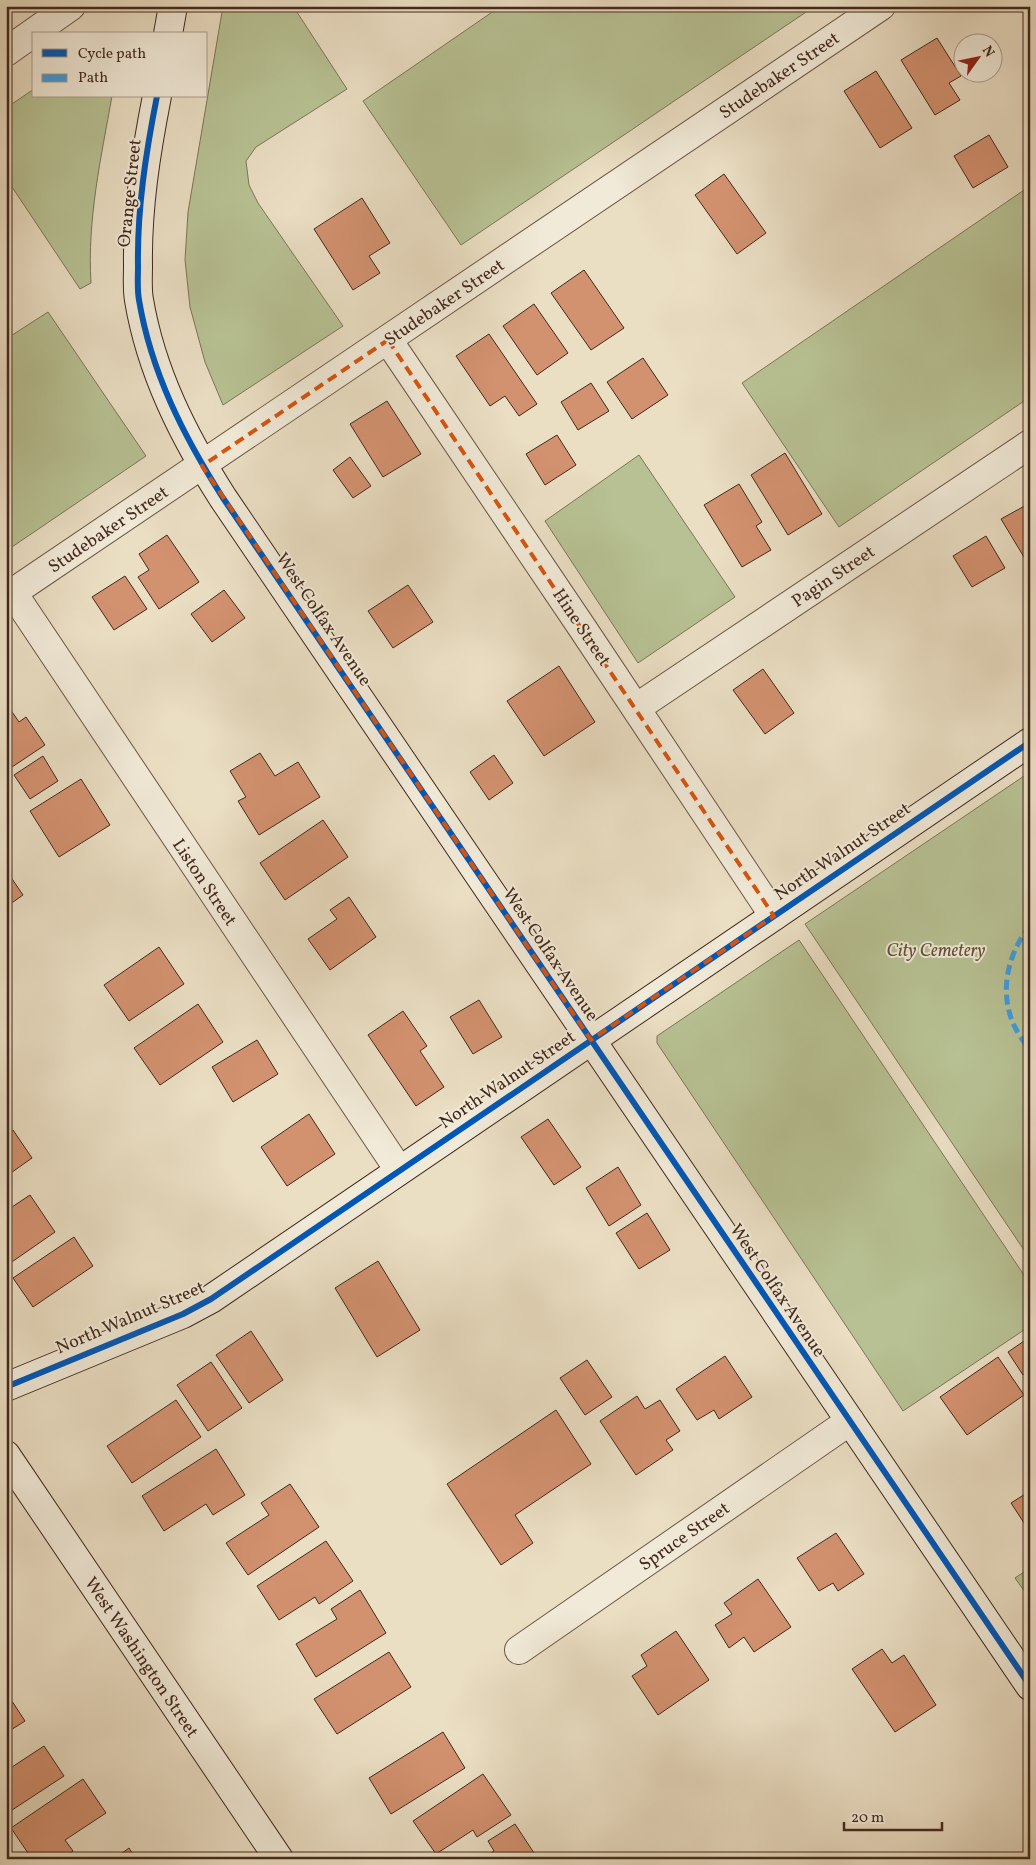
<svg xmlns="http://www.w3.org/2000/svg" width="1036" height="1865" font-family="Vollkorn,serif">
<rect width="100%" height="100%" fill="#eadec3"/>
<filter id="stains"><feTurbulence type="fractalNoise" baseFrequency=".004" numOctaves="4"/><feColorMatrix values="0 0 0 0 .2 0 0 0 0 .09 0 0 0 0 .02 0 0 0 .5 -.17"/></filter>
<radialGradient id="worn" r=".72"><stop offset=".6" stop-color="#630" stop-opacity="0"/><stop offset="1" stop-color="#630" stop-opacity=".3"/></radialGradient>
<g fill="#b7c193" stroke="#7d7558">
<path d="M 223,6 L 293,6 L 347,89 L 256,147 L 246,161 L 249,185 L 258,203 L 343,326 L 223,405 L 205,362 L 190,307 L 185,260 L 188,212 Z"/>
<path d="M 501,6 L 815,6 L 461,245 L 363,101 Z"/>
<path d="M 34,89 L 34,96 L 112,96 C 101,158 87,220 91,283 L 80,289 L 6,178 L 6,108 Z"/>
<path d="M 1030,186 L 1030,397 L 839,527 L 742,383 Z"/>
<path d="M 48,312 L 146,456 L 6,551 L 6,339 Z"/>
<path d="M 639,455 L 735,597 L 638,663 L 545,521 Z"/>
<path d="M 1030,772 L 1030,1259 L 805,924 Z"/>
<path d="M 799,940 L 1030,1284 L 1030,1326 L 903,1411 L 657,1043 L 657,1036 Z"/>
<path d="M 1030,1568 L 1030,1599 L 1015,1578 Z"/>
</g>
<g fill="#d2916f" stroke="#43291c">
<path d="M 937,38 L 961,76 L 949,83 L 960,100 L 935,115 L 901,60 Z"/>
<path d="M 876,71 L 912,128 L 880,148 L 844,91 Z"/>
<path d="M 989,135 L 1008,167 L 973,188 L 954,156 Z"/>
<path d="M 724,174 L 766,233 L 737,254 L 695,195 Z"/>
<path d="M 362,198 L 390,243 L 369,256 L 380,273 L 353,290 L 314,229 Z"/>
<path d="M 584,270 L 624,328 L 591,350 L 551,293 Z"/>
<path d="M 534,304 L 568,353 L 537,375 L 503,326 Z"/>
<path d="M 489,334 L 537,404 L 519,416 L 505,396 L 490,406 L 456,356 Z"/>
<path d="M 643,358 L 668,395 L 632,419 L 607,382 Z"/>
<path d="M 591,383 L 609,411 L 578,430 L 561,402 Z"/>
<path d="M 387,401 L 421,454 L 383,477 L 350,424 Z"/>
<path d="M 557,435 L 576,465 L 545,485 L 526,454 Z"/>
<path d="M 785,453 L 822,514 L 788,535 L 751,475 Z"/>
<path d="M 350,457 L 371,486 L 353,498 L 333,470 Z"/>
<path d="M 739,484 L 762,522 L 756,526 L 771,550 L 742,567 L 704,505 Z"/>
<path d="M 1030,503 L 1030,567 L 1001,519 Z"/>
<path d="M 167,535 L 199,582 L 159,609 L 138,577 L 149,570 L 139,554 Z"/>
<path d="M 986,536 L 1005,568 L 972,587 L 953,556 Z"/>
<path d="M 125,576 L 147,609 L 114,630 L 92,597 Z"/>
<path d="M 408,585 L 433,622 L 393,648 L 368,611 Z"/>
<path d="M 224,590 L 245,618 L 212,642 L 191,614 Z"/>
<path d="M 559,666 L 595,722 L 544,756 L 507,701 Z"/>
<path d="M 763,669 L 794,713 L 765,734 L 733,690 Z"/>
<path d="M 6,703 L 19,722 L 26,717 L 45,745 L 6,771 Z"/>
<path d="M 260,753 L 275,776 L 298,762 L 320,797 L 259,835 L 238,801 L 246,797 L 230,771 Z"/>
<path d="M 494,755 L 513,783 L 489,800 L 470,772 Z"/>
<path d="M 43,756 L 58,781 L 30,799 L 14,775 Z"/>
<path d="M 81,779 L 110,825 L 59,857 L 30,811 Z"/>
<path d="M 323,820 L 348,857 L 285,900 L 260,863 Z"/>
<path d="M 6,870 L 23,895 L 6,907 Z"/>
<path d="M 349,897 L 376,937 L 330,970 L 308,939 L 337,919 L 330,910 Z"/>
<path d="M 159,947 L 184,984 L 129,1021 L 104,985 Z"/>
<path d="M 479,1000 L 502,1037 L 473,1054 L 450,1017 Z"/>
<path d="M 198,1004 L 223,1042 L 160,1085 L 134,1048 Z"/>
<path d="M 403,1011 L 427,1046 L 420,1051 L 444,1087 L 416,1106 L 368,1035 Z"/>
<path d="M 257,1040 L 278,1074 L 233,1102 L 212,1067 Z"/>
<path d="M 309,1114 L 335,1154 L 287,1186 L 261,1147 Z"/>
<path d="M 548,1119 L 581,1167 L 554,1185 L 521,1137 Z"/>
<path d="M 13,1130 L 32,1158 L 8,1175 L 12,1181 L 6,1185 L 6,1134 Z"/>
<path d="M 618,1167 L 641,1205 L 609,1226 L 586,1188 Z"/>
<path d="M 30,1195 L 55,1232 L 6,1266 L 6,1211 Z"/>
<path d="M 647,1213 L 670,1250 L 639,1269 L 616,1233 Z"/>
<path d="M 74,1237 L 93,1266 L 33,1307 L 13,1278 Z"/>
<path d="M 378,1261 L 420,1330 L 377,1357 L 335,1288 Z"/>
<path d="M 251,1331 L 283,1380 L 249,1403 L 216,1355 Z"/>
<path d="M 1030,1337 L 1030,1371 L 1023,1375 L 1008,1352 Z"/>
<path d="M 725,1356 L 752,1397 L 719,1419 L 714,1410 L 697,1420 L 676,1389 Z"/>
<path d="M 998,1357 L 1024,1395 L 967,1435 L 940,1397 Z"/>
<path d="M 587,1360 L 612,1397 L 585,1415 L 560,1378 Z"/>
<path d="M 211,1362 L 242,1408 L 208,1431 L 177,1385 Z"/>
<path d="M 637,1396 L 645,1409 L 660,1400 L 680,1431 L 666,1440 L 673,1450 L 636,1475 L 600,1421 Z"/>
<path d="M 176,1400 L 201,1437 L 132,1483 L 107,1446 Z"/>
<path d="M 556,1410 L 591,1464 L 515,1515 L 533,1543 L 501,1565 L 447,1484 Z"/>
<path d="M 216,1449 L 245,1495 L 213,1515 L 206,1504 L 164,1531 L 142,1496 Z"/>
<path d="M 290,1484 L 319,1527 L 248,1575 L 226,1543 L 269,1515 L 261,1503 Z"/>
<path d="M 1030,1491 L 1030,1532 L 1011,1503 Z"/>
<path d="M 836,1533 L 864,1574 L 838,1591 L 833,1583 L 819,1591 L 797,1558 Z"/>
<path d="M 326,1541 L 353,1581 L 319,1604 L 315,1597 L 279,1620 L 257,1586 Z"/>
<path d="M 758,1579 L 791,1627 L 754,1652 L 744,1637 L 729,1648 L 715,1625 L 732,1614 L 724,1603 Z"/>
<path d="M 360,1590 L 386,1633 L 316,1677 L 296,1644 L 337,1619 L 331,1609 Z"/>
<path d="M 676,1631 L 709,1680 L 658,1715 L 632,1676 L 647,1666 L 641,1655 Z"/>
<path d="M 882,1649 L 892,1663 L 904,1655 L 936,1705 L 895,1732 L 852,1669 Z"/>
<path d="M 389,1652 L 411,1687 L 337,1734 L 314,1699 Z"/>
<path d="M 6,1692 L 25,1721 L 6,1733 Z"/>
<path d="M 443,1732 L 465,1768 L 391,1814 L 369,1778 Z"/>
<path d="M 44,1746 L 64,1776 L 6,1814 L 6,1771 Z"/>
<path d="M 483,1774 L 511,1815 L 477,1837 L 473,1830 L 436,1854 L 413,1821 Z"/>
<path d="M 83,1779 L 106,1813 L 65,1840 L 73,1851 L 62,1859 L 32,1859 L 11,1828 Z"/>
<path d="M 515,1824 L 538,1859 L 482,1859 L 494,1851 L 488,1841 Z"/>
<path d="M 129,1848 L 136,1859 L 114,1859 Z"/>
</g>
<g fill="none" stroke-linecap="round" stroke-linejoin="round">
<defs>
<g id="street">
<path d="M 6,52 L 71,6"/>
<path d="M 388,340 L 583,629 L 774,916"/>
<path d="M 13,593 L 399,1170"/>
<path d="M 6,597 L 881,6"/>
<path d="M 636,708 L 1030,444"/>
<path d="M 519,1650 L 850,1421"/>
</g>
<g id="secondary">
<path d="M 168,34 L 173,6"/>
<path d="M 157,96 C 146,152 137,209 138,266 C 138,277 137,289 139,300 C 151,372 184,437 223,498 L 1030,1686"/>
<path d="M 6,1387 L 183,1314 L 211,1299 L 1030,742"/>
<path d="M 6,1455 L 279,1859"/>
</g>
</defs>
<use href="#street" stroke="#6d5646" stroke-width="30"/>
<use href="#secondary" stroke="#43291c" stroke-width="30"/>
<use href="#street" stroke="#f1ead8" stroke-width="28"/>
<use href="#secondary" stroke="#f1ead8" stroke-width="28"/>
<path stroke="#3f9cdf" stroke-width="5" stroke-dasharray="10 5" stroke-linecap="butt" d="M 1030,925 C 1001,963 996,1012 1030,1049"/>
<defs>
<g id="cycleway">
<path d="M 157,96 C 146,152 137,209 138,266 C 138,277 137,289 139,300 C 151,372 184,437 223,498 L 1030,1686"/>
<path d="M 6,1387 L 183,1314 L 211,1299 L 1030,742"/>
</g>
</defs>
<use href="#cycleway" stroke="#f1ead8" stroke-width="9"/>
<use href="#cycleway" stroke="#0057b8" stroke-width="6"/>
</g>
<path fill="none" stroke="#d8540e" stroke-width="4" stroke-dasharray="10 6" stroke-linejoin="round" d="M 388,340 L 774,916 L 591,1040 L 202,466 Z"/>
<g text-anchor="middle" stroke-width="4" stroke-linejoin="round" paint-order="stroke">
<g font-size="18" fill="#43291c" stroke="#f1ead8">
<text transform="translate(779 75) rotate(-34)" y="6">Studebaker Street</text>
<text transform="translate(129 193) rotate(-84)" y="6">Orange Street</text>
<text transform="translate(444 302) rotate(-34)" y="6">Studebaker Street</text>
<text transform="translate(108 529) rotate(-34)" y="6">Studebaker Street</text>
<text transform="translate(833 576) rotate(-34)" y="6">Pagin Street</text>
<text transform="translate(324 619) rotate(56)" y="6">West Colfax Avenue</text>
<text transform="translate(582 627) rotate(56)" y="6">Hine Street</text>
<text transform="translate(842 851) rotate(-34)" y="6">North Walnut Street</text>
<text transform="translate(205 882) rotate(56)" y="6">Liston Street</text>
<text transform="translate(551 954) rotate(56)" y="6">West Colfax Avenue</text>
<text transform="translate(507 1079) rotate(-34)" y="6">North Walnut Street</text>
<text transform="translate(778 1290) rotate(56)" y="6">West Colfax Avenue</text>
<text transform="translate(130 1317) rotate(-23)" y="6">North Walnut Street</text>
<text transform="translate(684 1536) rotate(-35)" y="6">Spruce Street</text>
<text transform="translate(142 1657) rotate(56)" y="6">West Washington Street</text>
</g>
<g font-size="18" font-style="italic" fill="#604f3a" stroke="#f1ead8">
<text x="936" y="956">City Cemetery</text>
</g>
</g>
<rect width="1036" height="1865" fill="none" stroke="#eadec3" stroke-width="25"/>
<rect x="8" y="8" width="1021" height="1850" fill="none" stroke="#43291c" stroke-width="2.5"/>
<rect x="12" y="12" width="1011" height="1840" fill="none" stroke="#43291c"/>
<rect x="32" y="32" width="175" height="65" fill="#f1ead8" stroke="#ab9d8d"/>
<rect x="42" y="49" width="25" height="8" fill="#0057b8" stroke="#ab9d8d"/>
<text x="78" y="58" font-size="15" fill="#43291c">Cycle path</text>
<rect x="42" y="74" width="25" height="8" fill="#3f9cdf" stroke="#ab9d8d"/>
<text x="78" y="82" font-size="15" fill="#43291c">Path</text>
<g transform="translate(978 58) rotate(57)"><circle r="24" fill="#f1ead8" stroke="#ab9d8d"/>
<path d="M0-4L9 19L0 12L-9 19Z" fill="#8f2418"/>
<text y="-8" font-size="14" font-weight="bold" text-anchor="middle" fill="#43291c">N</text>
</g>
<path d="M844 1822v8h98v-8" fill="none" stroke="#43291c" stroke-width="2.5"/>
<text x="851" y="1822" font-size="15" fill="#43291c" stroke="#f1ead8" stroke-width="4" paint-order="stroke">20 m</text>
<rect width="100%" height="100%" filter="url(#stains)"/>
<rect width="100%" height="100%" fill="url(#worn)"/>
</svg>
